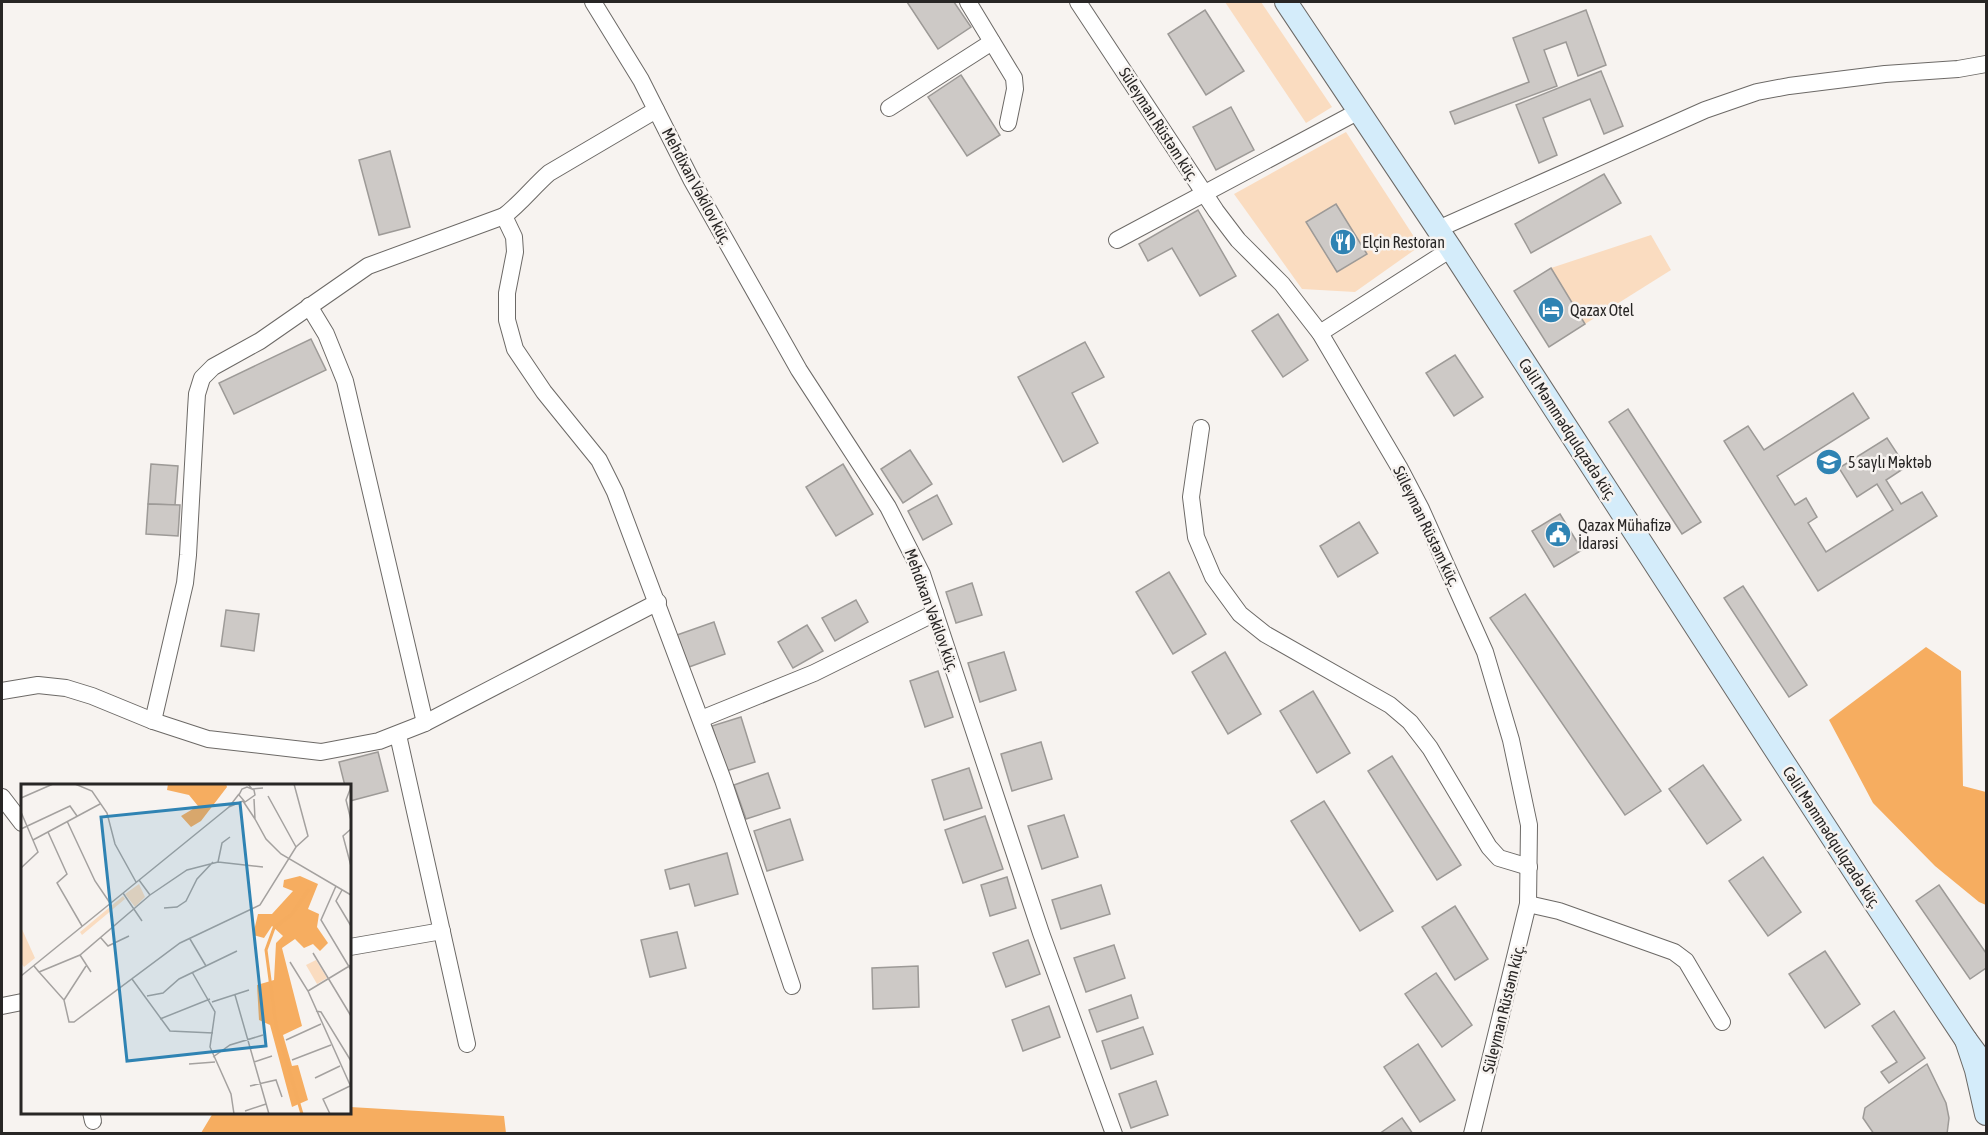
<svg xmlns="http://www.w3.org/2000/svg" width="1988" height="1135" font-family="'Asap Condensed',sans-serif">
<rect width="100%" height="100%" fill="#f7f3f0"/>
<g fill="#fadcc0">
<path d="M 1225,2 L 1261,2 L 1332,107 L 1306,123 Z"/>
<path d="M 1346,132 L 1420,246 L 1355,292 L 1302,289 L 1234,194 Z"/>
<path d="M 1651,235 L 1671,270 L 1585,324 L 1551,268 Z"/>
</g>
<g fill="#f6ad60">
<path d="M 1926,647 L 1961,671 L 1963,786 L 1986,792 L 1986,905 L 1979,902 L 1935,866 L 1873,803 L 1829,720 Z"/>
<path d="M 350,1107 L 504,1116 L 506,1133 L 201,1133 L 213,1113 L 350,1112 Z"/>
</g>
<g fill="#cdc9c6" stroke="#9d9a97" stroke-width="1.5">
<path d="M 907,2 L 954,2 L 971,27 L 938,49 Z"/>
<path d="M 1205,10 L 1244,71 L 1206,95 L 1168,34 Z"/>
<path d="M 1586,10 L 1606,65 L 1578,76 L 1566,42 L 1544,50 L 1557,86 L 1455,124 L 1450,112 L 1529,82 L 1513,38 Z"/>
<path d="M 1601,71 L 1623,126 L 1604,134 L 1590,99 L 1543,118 L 1557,155 L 1539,163 L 1516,105 Z"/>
<path d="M 961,75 L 1000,135 L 967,156 L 928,97 Z"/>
<path d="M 1231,107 L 1254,150 L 1216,170 L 1193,127 Z"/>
<path d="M 390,151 L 410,227 L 379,235 L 359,160 Z"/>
<path d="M 1604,174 L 1621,203 L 1531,253 L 1515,224 Z"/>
<path d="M 1336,204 L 1367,254 L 1337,272 L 1306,222 Z"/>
<path d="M 1198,210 L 1236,276 L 1200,296 L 1172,248 L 1148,261 L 1139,244 Z"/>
<path d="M 1551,268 L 1585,324 L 1549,347 L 1514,291 Z"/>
<path d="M 1278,314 L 1308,360 L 1283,377 L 1252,331 Z"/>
<path d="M 311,339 L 326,370 L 234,414 L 219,383 Z"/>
<path d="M 1085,342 L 1104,377 L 1072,393 L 1098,443 L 1063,462 L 1018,377 Z"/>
<path d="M 1455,355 L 1483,397 L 1454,416 L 1426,373 Z"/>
<path d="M 1853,393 L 1869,418 L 1777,476 L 1795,505 L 1806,498 L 1817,517 L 1808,523 L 1826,552 L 1893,510 L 1877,484 L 1857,497 L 1839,468 L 1887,438 L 1906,467 L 1886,480 L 1901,504 L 1922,492 L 1937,516 L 1818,591 L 1724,441 L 1748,426 L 1764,450 Z"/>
<path d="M 1628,409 L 1701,522 L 1682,534 L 1609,422 Z"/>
<path d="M 910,450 L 932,484 L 903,503 L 881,469 Z"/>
<path d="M 151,464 L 178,466 L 175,505 L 148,504 Z"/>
<path d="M 843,464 L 873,514 L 836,536 L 806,487 Z"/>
<path d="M 937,495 L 952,524 L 923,540 L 908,511 Z"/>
<path d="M 148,504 L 180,505 L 178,536 L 146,534 Z"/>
<path d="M 1560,514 L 1582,550 L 1554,567 L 1532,531 Z"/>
<path d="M 1359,522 L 1378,553 L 1338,577 L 1320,546 Z"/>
<path d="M 1169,572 L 1206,634 L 1173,654 L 1136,592 Z"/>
<path d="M 972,583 L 982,615 L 956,623 L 946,592 Z"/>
<path d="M 1743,586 L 1807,685 L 1789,697 L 1724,598 Z"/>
<path d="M 1525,594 L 1661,791 L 1625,815 L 1490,618 Z"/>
<path d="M 856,600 L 868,622 L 835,641 L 822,618 Z"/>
<path d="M 226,610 L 259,614 L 254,651 L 221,646 Z"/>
<path d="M 714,622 L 725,654 L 689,667 L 677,635 Z"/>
<path d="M 807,625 L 823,651 L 793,668 L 778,642 Z"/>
<path d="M 1004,652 L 1016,690 L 980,702 L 968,663 Z"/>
<path d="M 1225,652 L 1261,714 L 1228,734 L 1192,672 Z"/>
<path d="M 938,671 L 953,717 L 925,727 L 910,681 Z"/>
<path d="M 1313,691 L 1350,753 L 1317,773 L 1280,711 Z"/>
<path d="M 741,717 L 755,762 L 726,771 L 712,726 Z"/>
<path d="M 1041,742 L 1052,779 L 1012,791 L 1001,754 Z"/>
<path d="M 378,752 L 388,791 L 350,801 L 350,786 L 345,786 L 339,762 Z"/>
<path d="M 1392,756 L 1461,865 L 1437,880 L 1368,771 Z"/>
<path d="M 1703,765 L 1741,820 L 1707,844 L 1669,789 Z"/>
<path d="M 969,768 L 982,808 L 944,820 L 932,780 Z"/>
<path d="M 768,773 L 780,808 L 746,819 L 734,785 Z"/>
<path d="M 1324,801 L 1393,911 L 1360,931 L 1291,821 Z"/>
<path d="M 1064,815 L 1078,857 L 1042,869 L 1028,826 Z"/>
<path d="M 985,816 L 1003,869 L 963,883 L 945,830 Z"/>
<path d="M 790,819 L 803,860 L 767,871 L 754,831 Z"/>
<path d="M 727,853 L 738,894 L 695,906 L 689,884 L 670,889 L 665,870 Z"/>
<path d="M 1763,857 L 1801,912 L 1768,936 L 1729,881 Z"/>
<path d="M 1007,877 L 1016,908 L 990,916 L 981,885 Z"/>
<path d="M 1101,885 L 1110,914 L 1061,929 L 1052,900 Z"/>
<path d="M 1939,885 L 1986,953 L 1986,968 L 1970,979 L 1916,901 Z"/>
<path d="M 1455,906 L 1488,959 L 1455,980 L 1422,927 Z"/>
<path d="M 677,932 L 686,968 L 650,977 L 641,940 Z"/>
<path d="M 1028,940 L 1040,974 L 1006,987 L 993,953 Z"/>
<path d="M 1114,945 L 1125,978 L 1086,992 L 1074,958 Z"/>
<path d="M 1825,951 L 1860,1004 L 1825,1028 L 1789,974 Z"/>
<path d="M 918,966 L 919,1007 L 873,1009 L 872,968 Z"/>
<path d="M 1436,973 L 1472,1025 L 1442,1047 L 1405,994 Z"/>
<path d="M 1131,995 L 1138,1018 L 1097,1032 L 1089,1010 Z"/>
<path d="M 1049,1006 L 1060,1037 L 1023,1051 L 1012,1020 Z"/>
<path d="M 1894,1011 L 1925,1058 L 1889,1083 L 1881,1072 L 1897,1062 L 1872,1026 Z"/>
<path d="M 1143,1027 L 1153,1054 L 1111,1069 L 1102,1041 Z"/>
<path d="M 1418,1044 L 1455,1100 L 1420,1122 L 1384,1067 Z"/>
<path d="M 1927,1064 L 1946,1103 L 1949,1118 L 1947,1134 L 1874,1134 L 1863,1118 L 1865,1108 Z"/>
<path d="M 1156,1081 L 1168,1115 L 1131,1128 L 1119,1094 Z"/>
<path d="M 1402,1118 L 1413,1134 L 1379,1134 Z"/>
</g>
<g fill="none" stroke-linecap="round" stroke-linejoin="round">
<defs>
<g id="street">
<path d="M 593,2 L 641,80 L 691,179 L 799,370 L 888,507 L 922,574 L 1041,933 L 1114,1134"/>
<path d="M 968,2 L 1014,78 L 1015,89 L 1008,123"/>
<path d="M 1078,2 L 1216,211 L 1238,240 L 1282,284 L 1320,333 L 1399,467 L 1421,509 L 1485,652 L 1511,740 L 1529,825 L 1528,904 L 1472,1134"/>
<path d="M 889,108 L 992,42"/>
<path d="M 504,216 L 514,237 L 515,252 L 507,293 L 507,320 L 515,349 L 544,392 L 599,460 L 615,492 L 723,780 L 792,986"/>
<path d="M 1438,229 L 1705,110 L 1757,92 L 1789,86 L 1885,74 L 1958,69 L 1986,64"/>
<path d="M 1117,240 L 1359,111"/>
<path d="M 309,306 L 326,334 L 345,381 L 425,723"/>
<path d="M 1320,333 L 1451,249"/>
<path d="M 1201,428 L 1191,497 L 1196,537 L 1213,577 L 1240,614 L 1265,634 L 1390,705 L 1410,722 L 1430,748 L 1489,847 L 1499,858 L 1529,867"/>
<path d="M 2,691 L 38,685 L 66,688 L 92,696 L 153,721 L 208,739 L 321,752 L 379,741 L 425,723 L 658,602"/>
<path d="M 701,719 L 814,673 L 935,613"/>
<path d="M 153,721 L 185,583 L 188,555 L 196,410 L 197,394 L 202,378 L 213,367 L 260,341 L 368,266 L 504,216 C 521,203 533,187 549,173 L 656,110"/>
<path d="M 398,735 L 467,1044"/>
<path d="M 2,797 L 22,823"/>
<path d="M 1528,904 L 1559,911 L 1674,952 L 1686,961 L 1722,1022"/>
<path d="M 350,947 L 442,931"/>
<path d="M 2,1006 L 22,1002"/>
<path d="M 91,1112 L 93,1121"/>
</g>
<g id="secondary">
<path d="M 1286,2 L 1451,249 L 1865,888 L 1966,1040"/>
<path d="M 1986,1067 L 1966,1040 L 1976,1070 L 1986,1114"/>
</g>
</defs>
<use href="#street" stroke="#6c6966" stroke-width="18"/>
<use href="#secondary" stroke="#6c6966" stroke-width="24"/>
<use href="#street" stroke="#fff" stroke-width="16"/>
<use href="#secondary" stroke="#d4ecfa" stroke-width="22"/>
</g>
<defs>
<symbol id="restaurant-disc" viewBox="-11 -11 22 22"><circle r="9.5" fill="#2f83b3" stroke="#f7f3f0"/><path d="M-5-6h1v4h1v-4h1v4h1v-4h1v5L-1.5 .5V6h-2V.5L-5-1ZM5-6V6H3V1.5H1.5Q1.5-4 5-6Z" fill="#fff"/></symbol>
<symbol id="hotel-disc" viewBox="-11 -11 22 22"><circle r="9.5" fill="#2f83b3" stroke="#f7f3f0"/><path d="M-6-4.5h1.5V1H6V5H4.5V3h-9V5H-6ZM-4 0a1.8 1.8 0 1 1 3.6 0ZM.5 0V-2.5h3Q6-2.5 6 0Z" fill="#fff"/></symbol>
<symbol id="school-disc" viewBox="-11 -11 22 22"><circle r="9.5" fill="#2f83b3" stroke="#f7f3f0"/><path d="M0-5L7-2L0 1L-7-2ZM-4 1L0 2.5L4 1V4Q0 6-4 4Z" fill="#fff"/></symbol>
<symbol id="civic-disc" viewBox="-11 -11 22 22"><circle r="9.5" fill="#2f83b3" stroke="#f7f3f0"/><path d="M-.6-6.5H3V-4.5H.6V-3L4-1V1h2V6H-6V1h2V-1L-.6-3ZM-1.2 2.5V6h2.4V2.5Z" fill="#fff"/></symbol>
</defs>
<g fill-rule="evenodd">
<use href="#restaurant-disc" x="1328" y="227" width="30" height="30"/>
<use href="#hotel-disc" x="1536" y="295" width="30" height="30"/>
<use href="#school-disc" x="1814" y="447" width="30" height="30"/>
<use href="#civic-disc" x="1543" y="519" width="30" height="30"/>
</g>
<g text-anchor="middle" stroke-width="5" stroke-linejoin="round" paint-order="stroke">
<g font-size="16" fill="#282625" stroke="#f7f3f0">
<text transform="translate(1159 124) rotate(57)" y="6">Süleyman Rüstəm küç.</text>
<text transform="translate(697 186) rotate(62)" y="6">Mehdixan Vəkilov küç.</text>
<text transform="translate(1568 429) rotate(57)" y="6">Cəlil Məmmədqulqzadə küç.</text>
<text transform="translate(1427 526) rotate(64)" y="6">Süleyman Rüstəm küç.</text>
<text transform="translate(932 610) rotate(70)" y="6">Mehdixan Vəkilov küç.</text>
<text transform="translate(1832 837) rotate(57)" y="6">Cəlil Məmmədqulqzadə küç.</text>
<text transform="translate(1503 1009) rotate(-76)" y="6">Süleyman Rüstəm küç.</text>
</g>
<g font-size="16" fill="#282625" stroke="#f7f3f0" text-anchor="start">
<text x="1362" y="248">Elçin Restoran</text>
<text x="1570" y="316">Qazax Otel</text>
<text x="1848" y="468">5 saylı Məktəb</text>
<text x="1578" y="531">Qazax Mühafizə<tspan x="1578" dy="18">İdarəsi</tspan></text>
</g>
</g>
<g transform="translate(21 784)">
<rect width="330" height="330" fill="#f7f3f0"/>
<path d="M 118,100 L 124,113 L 114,123 L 104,110 ZM 102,112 L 104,115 L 61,151 L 59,148 ZM 0,143 L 14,174 L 3,183 L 0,179 ZM 295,176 L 306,194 L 296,200 L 285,181 Z" fill="#fadcc0"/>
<path d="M 147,0 L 205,0 L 206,3 L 180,37 L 170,43 L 160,32 L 177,22 L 168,11 L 146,6 ZM 279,92 L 297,100 L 287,125 L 298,130 L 296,143 L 307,159 L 299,167 L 292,160 L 283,164 L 274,155 L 261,164 L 281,242 L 262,251 L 271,282 L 277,281 L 287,316 L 271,323 L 249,241 L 238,236 L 236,201 L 253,196 L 255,159 L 262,152 L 251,142 L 243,154 L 232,151 L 237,130 L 251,130 L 272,107 L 262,103 L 263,96 Z" fill="#f6ad60"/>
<path fill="none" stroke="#f5ac5f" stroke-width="3" d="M 281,330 L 255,241 L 245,166 L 253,144 L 271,130 L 288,105"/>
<path fill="none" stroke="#a4a19f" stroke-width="1.5" d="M 54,0 L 71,7 L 86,29 L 94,60 L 115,98M 227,0 L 231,5 L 233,6 L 234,11 L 224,18 L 218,11 L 221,5 L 226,3 L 231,5 L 242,4M 330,3 L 325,16 L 330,36M 218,10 L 208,23 L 222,17M 247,12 L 275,63M 0,14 L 32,0M 222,17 L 234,35 L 233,15M 0,28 L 17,68 L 0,84M 234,35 L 245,55 L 260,70 L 330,111M 46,37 L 74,97 L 89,119M 0,45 L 49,22 L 56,32M 330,45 L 322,52 L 330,82M 27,48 L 46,90 L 36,99 L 61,142M 12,56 L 79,20M 197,78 L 201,59 L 209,53M 118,96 L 129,111M 315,102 L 300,136 L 330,186M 321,106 L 315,117 L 330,142M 102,109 L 121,137M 143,124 L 156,123 L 165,117 L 176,95 L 192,78M 80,154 L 87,162 L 108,152M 169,155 L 185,182M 292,169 L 330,232M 59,171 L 70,188M 269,178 L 287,207 L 330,303M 13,182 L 18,188 L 59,171 L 129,111 L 166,86 L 197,78 L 242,83M 18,188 L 43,216 L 48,238 L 53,238 L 159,159 L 239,121 L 275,63 L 287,52 L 273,0M 171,188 L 194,228 L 189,263 L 210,310 L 213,330M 0,192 L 208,23M 111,195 L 149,247 L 192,249M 287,207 L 330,181M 214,211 L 248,330M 126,212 L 142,209 L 158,195 L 216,167M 43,216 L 65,182M 191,218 L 228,206M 295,227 L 300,228 L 330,277M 139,235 L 189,215M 265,256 L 300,240M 192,273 L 209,261 L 242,251M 271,276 L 310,261M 233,278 L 251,272M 168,280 L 194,278M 294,294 L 319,282M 229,302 L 255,296 L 261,313M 224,327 L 245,320M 309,330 L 302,315 L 329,302"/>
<path fill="#2f83b3" fill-opacity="0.15" stroke="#2f83b3" stroke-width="3" d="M 219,19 L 245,262 L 106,277 L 80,33 Z"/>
<rect width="330" height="330" fill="none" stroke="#282625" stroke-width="3"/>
</g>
<rect width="1988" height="1135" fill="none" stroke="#282625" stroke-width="6"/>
</svg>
